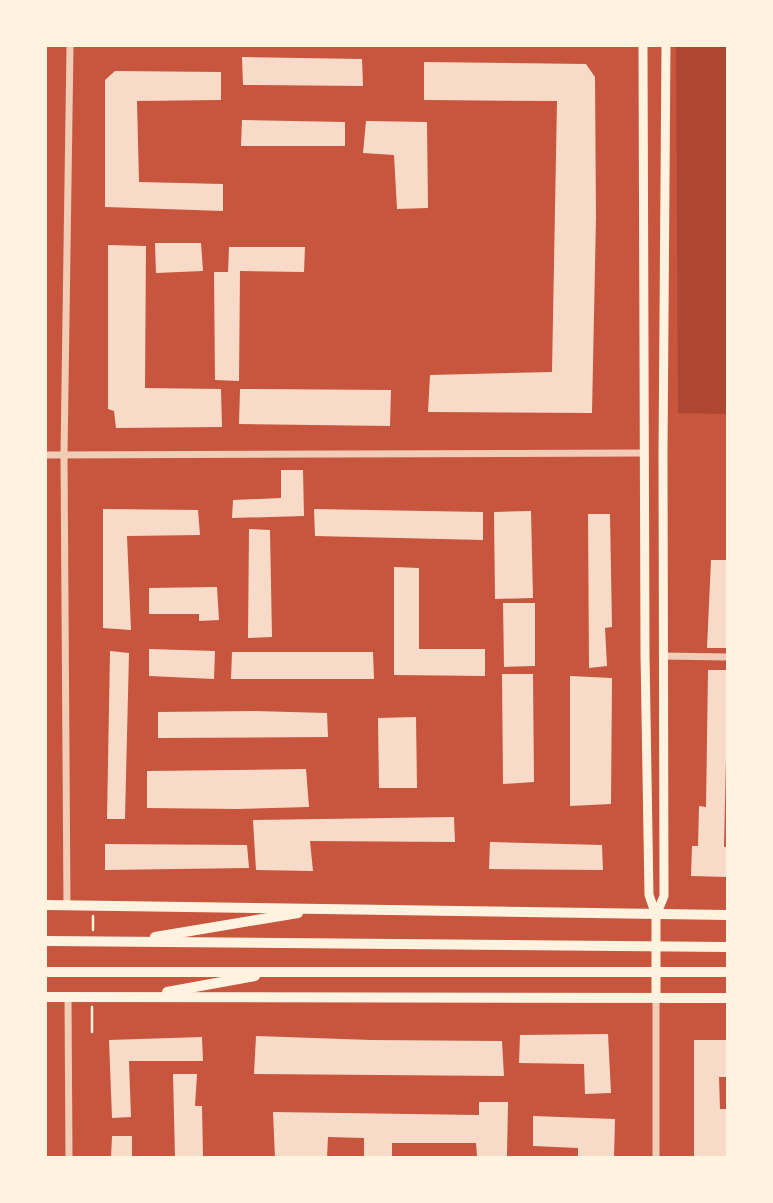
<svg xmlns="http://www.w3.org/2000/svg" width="773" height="1203" font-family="'Alegreya Sans',sans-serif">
<rect width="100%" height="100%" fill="#c8553d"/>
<path fill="#ae4732" d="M 676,46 L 727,46 L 727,414 L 678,413 Z"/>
<g fill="#f7dbc8">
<path d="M 242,57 L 362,59 L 363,86 L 243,85 Z"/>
<path d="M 424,62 L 586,64 L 595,77 L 596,217 L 592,413 L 428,412 L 430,375 L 552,372 L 557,101 L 424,100 Z"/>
<path d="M 115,71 L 221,72 L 221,100 L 137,101 L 139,182 L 223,184 L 223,211 L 105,207 L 105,80 Z"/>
<path d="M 242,120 L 345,122 L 345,146 L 241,146 Z"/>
<path d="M 366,121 L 427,122 L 428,208 L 397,209 L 394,155 L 363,153 Z"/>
<path d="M 155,243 L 201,243 L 203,271 L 156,273 Z"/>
<path d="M 108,245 L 146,246 L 145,388 L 221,389 L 222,427 L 116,428 L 114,411 L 108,409 Z"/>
<path d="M 229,247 L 305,247 L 304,272 L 240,271 L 239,381 L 215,380 L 214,272 L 228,272 Z"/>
<path d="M 240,389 L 391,390 L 390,426 L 239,424 Z"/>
<path d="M 281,470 L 303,470 L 304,516 L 232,518 L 233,500 L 281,498 Z"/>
<path d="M 103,509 L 198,510 L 200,535 L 127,536 L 131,630 L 103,628 Z"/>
<path d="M 314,509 L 483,512 L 483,540 L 315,536 Z"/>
<path d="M 531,511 L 533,598 L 495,599 L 494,512 Z"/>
<path d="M 588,514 L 610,514 L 612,627 L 605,628 L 607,666 L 589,668 Z"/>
<path d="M 249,529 L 270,530 L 272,637 L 248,638 Z"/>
<path d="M 711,560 L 728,560 L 728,648 L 707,648 Z"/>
<path d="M 394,567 L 419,568 L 419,649 L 485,649 L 485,676 L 394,675 Z"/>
<path d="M 217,587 L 219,620 L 199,621 L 199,614 L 149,614 L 149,588 Z"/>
<path d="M 503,603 L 535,603 L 535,666 L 504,667 Z"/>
<path d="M 149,649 L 215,651 L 214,679 L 149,676 Z"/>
<path d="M 110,651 L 129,653 L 125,819 L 107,819 Z"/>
<path d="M 232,652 L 373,652 L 374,679 L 231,679 Z"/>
<path d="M 708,670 L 728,670 L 724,847 L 728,847 L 728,877 L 691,876 L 692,846 L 698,846 L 699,806 L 706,807 Z"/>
<path d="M 502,674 L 533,674 L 534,782 L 503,784 Z"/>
<path d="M 570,676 L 612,678 L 611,804 L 570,806 Z"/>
<path d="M 254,711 L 327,713 L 328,737 L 158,738 L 158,712 Z"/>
<path d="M 416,717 L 417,788 L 379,788 L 378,718 Z"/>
<path d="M 306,769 L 309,807 L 237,809 L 147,808 L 147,771 Z"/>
<path d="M 454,817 L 455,842 L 310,841 L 313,871 L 256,870 L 253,820 Z"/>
<path d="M 490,842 L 602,845 L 603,870 L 489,869 Z"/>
<path d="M 105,844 L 247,845 L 249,868 L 105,870 Z"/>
<path d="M 608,1034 L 611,1093 L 585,1094 L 584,1064 L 519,1063 L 520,1035 Z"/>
<path d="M 256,1036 L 371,1040 L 502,1041 L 504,1076 L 254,1074 Z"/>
<path d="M 202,1037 L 203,1061 L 129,1061 L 131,1117 L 112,1118 L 109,1040 Z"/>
<path d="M 694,1040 L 728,1040 L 728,1077 L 719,1077 L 720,1109 L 728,1109 L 728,1158 L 694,1158 Z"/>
<path d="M 173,1074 L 197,1074 L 195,1106 L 202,1106 L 203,1158 L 175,1158 Z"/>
<path d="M 479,1102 L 508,1102 L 507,1156 L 477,1156 L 476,1143 L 392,1143 L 392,1158 L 364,1158 L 364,1138 L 328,1137 L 327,1158 L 275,1158 L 273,1112 L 479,1115 Z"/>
<path d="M 533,1116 L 615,1119 L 614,1158 L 578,1158 L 578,1148 L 533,1146 Z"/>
<path d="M 112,1136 L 132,1136 L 132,1158 L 111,1158 Z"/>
</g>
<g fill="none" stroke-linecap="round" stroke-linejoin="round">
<g stroke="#fff3e0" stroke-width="2.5">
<path d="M 93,930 L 93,916"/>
<path d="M 92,1032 L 92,1007"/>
</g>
<g stroke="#f1ccb7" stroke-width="7">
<path d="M 46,455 L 644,453"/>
<path d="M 663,656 L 728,657"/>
<path d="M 67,906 L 64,455 L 70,46"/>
<path d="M 68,997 L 69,1158"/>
<path d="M 656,1158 L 656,997"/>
</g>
<g stroke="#fff3e0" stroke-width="9">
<path d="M 643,46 L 645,655 L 649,895 L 656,915"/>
<path d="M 656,997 L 656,915 L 664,896 L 663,453 L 666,46"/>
</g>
<g stroke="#fff3e0" stroke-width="10">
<path d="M 46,905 L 728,915"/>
<path d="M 155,937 L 298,913"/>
<path d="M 46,941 L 728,947"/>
<path d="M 46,972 L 728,972"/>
<path d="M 167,992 L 255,976"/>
<path d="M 46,997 L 728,998"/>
</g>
</g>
<rect width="773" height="1203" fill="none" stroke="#fff3e0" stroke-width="94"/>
</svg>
